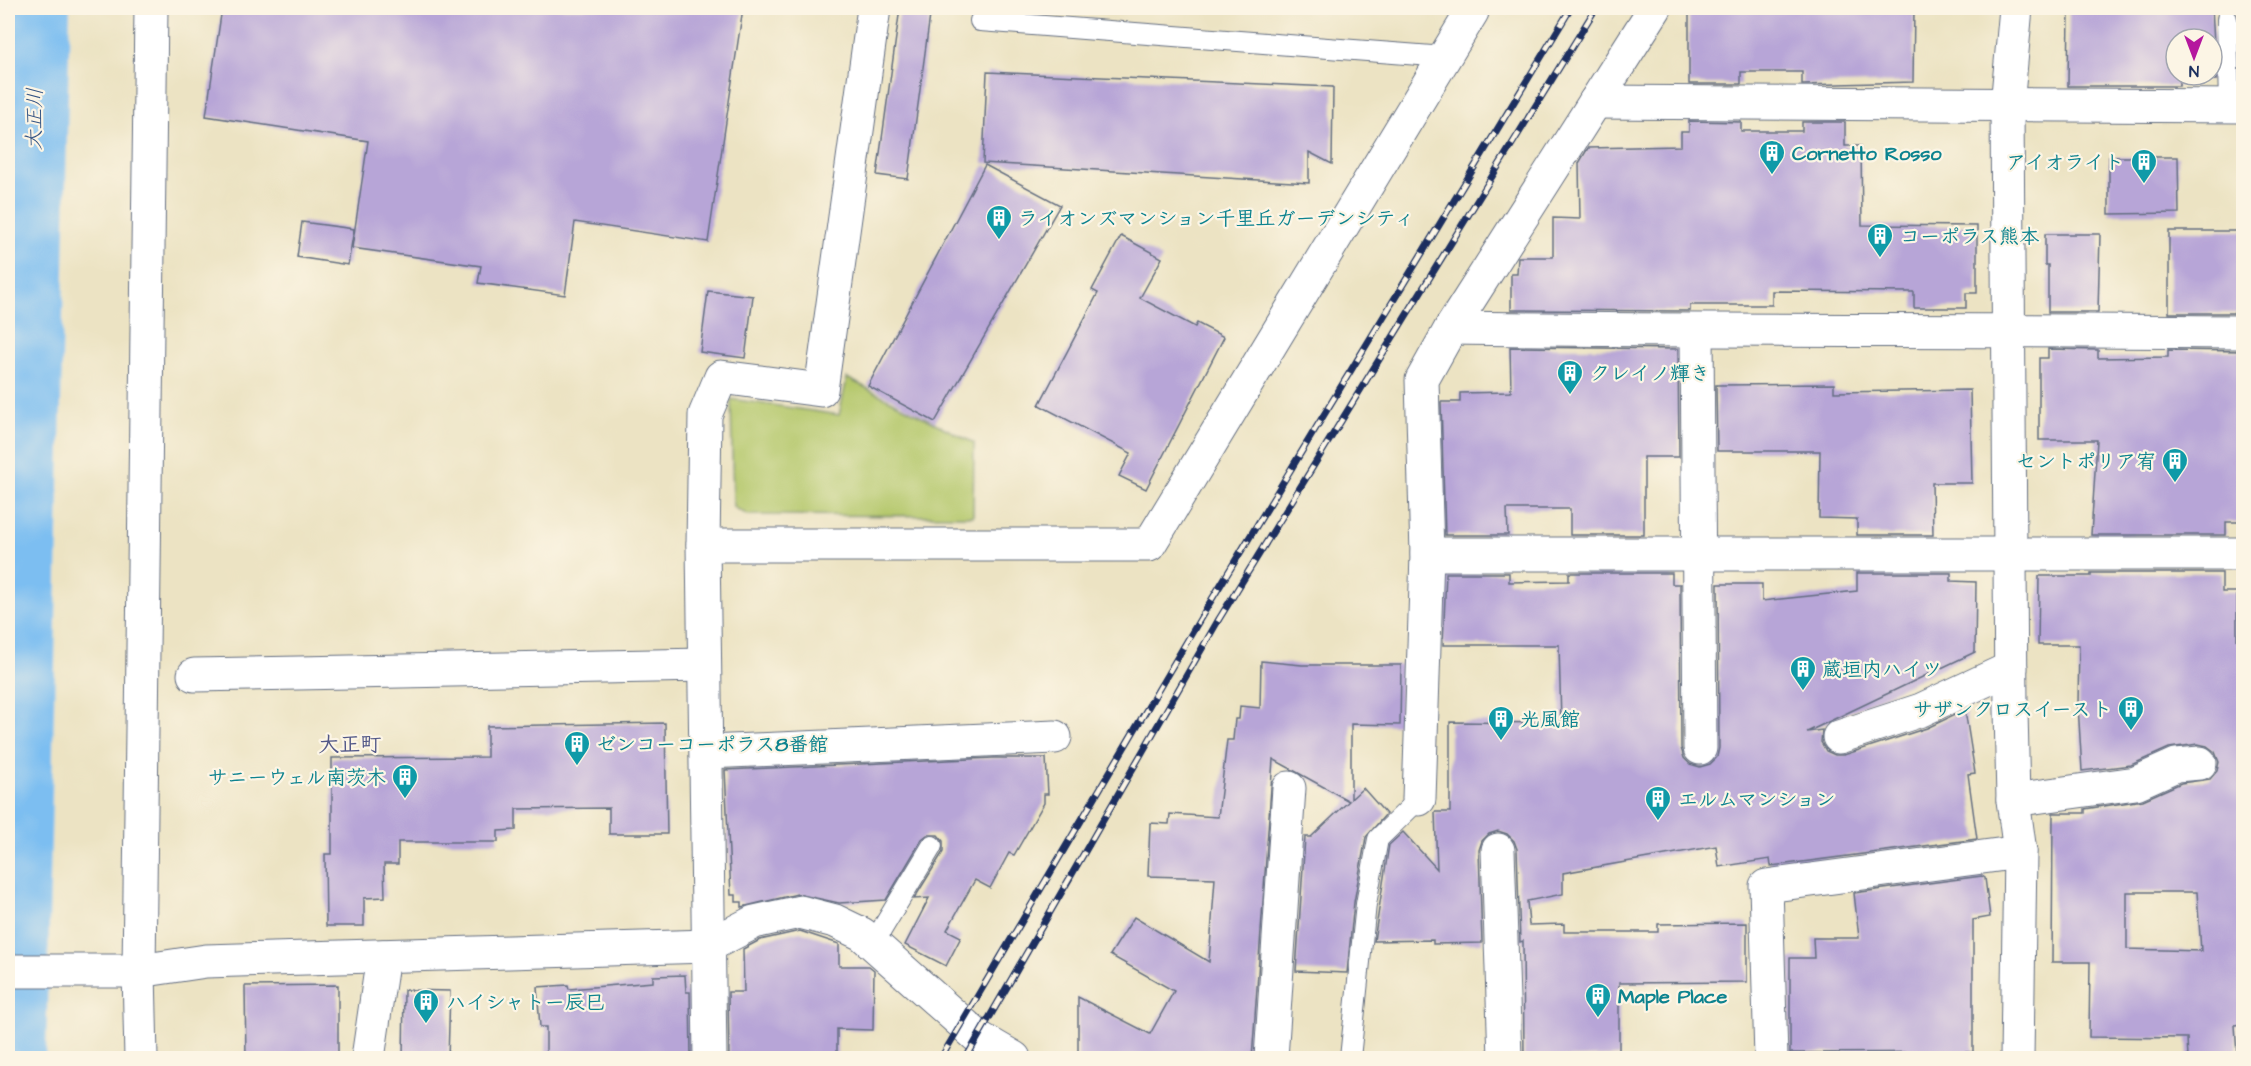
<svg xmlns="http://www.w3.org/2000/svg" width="2251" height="1066" font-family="'Architects Daughter','Klee One',sans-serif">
<rect width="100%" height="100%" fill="#fcf5e5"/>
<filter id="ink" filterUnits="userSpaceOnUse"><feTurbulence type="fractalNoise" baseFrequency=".0167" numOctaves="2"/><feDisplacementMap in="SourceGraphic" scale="12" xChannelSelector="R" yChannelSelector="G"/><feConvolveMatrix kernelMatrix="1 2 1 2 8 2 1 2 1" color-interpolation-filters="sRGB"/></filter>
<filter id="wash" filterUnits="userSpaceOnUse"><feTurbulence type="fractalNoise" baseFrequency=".008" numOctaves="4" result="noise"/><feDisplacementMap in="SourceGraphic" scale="24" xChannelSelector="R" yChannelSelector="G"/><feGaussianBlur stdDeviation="1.35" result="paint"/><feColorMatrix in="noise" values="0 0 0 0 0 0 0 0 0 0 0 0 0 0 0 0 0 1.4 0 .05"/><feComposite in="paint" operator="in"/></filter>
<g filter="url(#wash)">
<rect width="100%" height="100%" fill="#ece3c3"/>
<path fill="#b4c76a" stroke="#687b64" stroke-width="1.5" d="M 847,378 L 974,443 L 973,516 L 748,515 L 733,507 L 731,399 L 839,415 Z"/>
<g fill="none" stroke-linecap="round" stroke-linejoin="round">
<path stroke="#7cbef1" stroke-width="68" d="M 12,1058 L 36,8"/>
</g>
<g id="blocks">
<g fill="#b7a5d7" fill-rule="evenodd">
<path d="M 222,8 L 743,8 L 708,242 L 575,222 L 565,295 L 478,283 L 481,266 L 352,248 L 368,141 L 206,116 Z"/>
<path d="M 900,8 L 931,8 L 908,179 L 877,175 Z"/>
<path d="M 1689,8 L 1914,8 L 1913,82 L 1802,85 L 1802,72 L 1741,72 L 1741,84 L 1689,84 Z"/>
<path d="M 2069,8 L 2212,8 L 2216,80 L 2179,79 L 2179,86 L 2068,86 ZM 2176,39 L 2212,39 L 2212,75 L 2176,75 Z"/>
<path d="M 2239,29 L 2244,29 L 2244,79 L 2240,79 Z"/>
<path d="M 987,72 L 1333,87 L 1332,164 L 1309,152 L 1309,183 L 983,163 Z"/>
<path d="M 1689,121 L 1741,122 L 1741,131 L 1802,131 L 1802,122 L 1845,122 L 1845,146 L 1861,146 L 1862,225 L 1977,226 L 1977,293 L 1966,293 L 1966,308 L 1914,308 L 1914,292 L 1772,291 L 1772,305 L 1690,305 L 1690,311 L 1511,310 L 1511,274 L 1517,274 L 1518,257 L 1553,257 L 1553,218 L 1580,219 L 1579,163 L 1588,148 L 1681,146 L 1681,132 L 1689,132 Z"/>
<path d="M 2109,157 L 2178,157 L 2179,213 L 2109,214 Z"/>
<path d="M 985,165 L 1060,205 L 935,422 L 868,386 Z"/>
<path d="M 302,222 L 354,229 L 348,265 L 297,257 Z"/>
<rect x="2169" y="231" width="75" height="82"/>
<path d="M 2045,234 L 2100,234 L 2098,312 L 2048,312 L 2048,265 L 2045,265 Z"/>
<path d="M 1121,236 L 1162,258 L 1140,298 L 1195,327 L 1197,323 L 1224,337 L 1146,489 L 1119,476 L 1131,453 L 1039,405 L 1098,293 L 1092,290 Z"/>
<path d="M 708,291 L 753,296 L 745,358 L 700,352 Z"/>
<path d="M 1510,347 L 1678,349 L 1679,457 L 1644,457 L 1644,535 L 1570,535 L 1570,509 L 1507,509 L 1508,535 L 1445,535 L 1441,402 L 1460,402 L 1460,393 L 1511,392 Z"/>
<path d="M 2048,349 L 2098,350 L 2098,358 L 2168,357 L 2168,350 L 2244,351 L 2244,522 L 2226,522 L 2226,535 L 2091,535 L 2097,440 L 2039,440 L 2039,358 L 2048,358 Z"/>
<path d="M 1834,384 L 1834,392 L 1970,390 L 1972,483 L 1932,483 L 1933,535 L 1857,535 L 1857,519 L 1819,518 L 1820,451 L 1717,451 L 1716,385 Z"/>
<path d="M 1446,573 L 1509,573 L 1509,582 L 1569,581 L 1569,573 L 1672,573 L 1672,584 L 1680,584 L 1681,748 L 1684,758 L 1690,764 L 1700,767 L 1710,764 L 1717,757 L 1719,748 L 1718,584 L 1762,584 L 1762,601 L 1857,591 L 1857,573 L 1951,573 L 1951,581 L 1976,582 L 1975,652 L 1807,732 L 1822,730 L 1821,742 L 1826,751 L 1835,755 L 1844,755 L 1927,728 L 1965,710 L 1975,773 L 1968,774 L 1977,839 L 1771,866 L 1770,859 L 1719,867 L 1716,846 L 1563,873 L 1563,894 L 1527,901 L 1529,925 L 1564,924 L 1564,932 L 1658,932 L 1658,924 L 1747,923 L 1747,982 L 1619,983 L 1619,1056 L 1524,1059 L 1523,941 L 1520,942 L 1517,849 L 1514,841 L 1507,834 L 1498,831 L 1489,834 L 1482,841 L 1479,850 L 1482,943 L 1433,944 L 1433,940 L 1374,941 L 1389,845 L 1403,832 L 1437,869 L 1435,812 L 1450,812 L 1450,722 L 1561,723 L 1559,645 L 1443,645 Z"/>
<path d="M 2091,573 L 2222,573 L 2222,592 L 2237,592 L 2237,640 L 2244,640 L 2244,1024 L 2235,1025 L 2237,1055 L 2188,1058 L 2187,1038 L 2089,1037 L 2090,962 L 2052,962 L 2053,813 L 2085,813 L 2085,809 L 2143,800 L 2181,783 L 2210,779 L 2217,771 L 2219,762 L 2215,752 L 2207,746 L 2198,744 L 2169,748 L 2131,765 L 2082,771 L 2078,705 L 2079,645 L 2038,645 L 2039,576 L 2091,576 ZM 2127,892 L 2197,892 L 2201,951 L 2127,949 Z"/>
<path d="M 1261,661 L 1302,665 L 1401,665 L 1400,725 L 1351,724 L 1351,799 L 1363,788 L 1386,814 L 1366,837 L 1354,902 L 1347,973 L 1296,971 L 1305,837 L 1311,837 L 1349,801 L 1273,759 L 1252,1059 L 1078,1059 L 1078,997 L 1150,1034 L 1174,991 L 1110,955 L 1134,917 L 1209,962 L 1215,878 L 1148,876 L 1150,823 L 1169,824 L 1170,814 L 1218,817 L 1227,740 L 1233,740 L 1235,719 L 1239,719 L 1240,706 L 1260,708 Z"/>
<path d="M 665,723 L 667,834 L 609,834 L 609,808 L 516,809 L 516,830 L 498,831 L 498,842 L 398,842 L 398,864 L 384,864 L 385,897 L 364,898 L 364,926 L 326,926 L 325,854 L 332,854 L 332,758 L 487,757 L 487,726 Z"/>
<path d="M 993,758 L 1046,758 L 1048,794 L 1044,794 L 1044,803 L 1014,855 L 1009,853 L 990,888 L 975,880 L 947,930 L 961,937 L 946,966 L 905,945 L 929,898 L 914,899 L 943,852 L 943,841 L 938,835 L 927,835 L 922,839 L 886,900 L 839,903 L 797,894 L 742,907 L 742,902 L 736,902 L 736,895 L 731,895 L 725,770 Z"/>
<path d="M 1982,876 L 1985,878 L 1990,917 L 1973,920 L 1973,1052 L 1790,1053 L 1790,958 L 1814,958 L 1813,938 L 1859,938 L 1854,893 Z"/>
<path d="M 800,931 L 839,944 L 839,966 L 869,966 L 874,970 L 873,1030 L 837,1029 L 837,1056 L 822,1056 L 822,1059 L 729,1059 L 728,992 L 744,992 L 743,949 L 760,940 Z"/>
<path d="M 685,975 L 686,992 L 690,992 L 691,1059 L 546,1059 L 546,1027 L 540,1027 L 537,987 L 568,985 L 569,989 L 653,982 L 653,976 Z"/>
<path d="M 338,985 L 338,1059 L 246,1059 L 245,986 Z"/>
<path d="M 404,990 L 450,991 L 448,1059 L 403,1059 Z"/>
</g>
</g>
</g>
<g filter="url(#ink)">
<use href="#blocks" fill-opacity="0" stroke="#646e81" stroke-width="1.5"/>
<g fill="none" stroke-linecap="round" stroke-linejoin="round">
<defs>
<g id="lane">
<path d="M 2227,19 L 2229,106"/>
<path d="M 980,21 L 1445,57"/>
<path d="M 873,944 L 932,846"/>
<path d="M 1350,1058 L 1366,904 L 1378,839 L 1419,799"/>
</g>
<g id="street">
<path d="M 1595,102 L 2244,106"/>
<path d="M 1451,328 C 1715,332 1979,329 2244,332"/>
<path d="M 1697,332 L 1700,748"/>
<path d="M 703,545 L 1149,545 L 1472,12"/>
<path d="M 1427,554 L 2244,554"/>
<path d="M 194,675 L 704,665"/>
<path d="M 1839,737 L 1921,710 L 2011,668"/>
<path d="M 707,752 L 1055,737"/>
<path d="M 1419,799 L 1427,554 L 1422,380 L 1451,328 L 1655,8"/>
<path d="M 2013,800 L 2136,783 L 2176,765 L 2200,763"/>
<path d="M 1498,850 L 1505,1058"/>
<path d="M 8,971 L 139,971 L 206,961 L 708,946 L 754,922 L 800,912 L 835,921 L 862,934 L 978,1037 L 1014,1058"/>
<path d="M 141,1058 L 139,971 L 151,8"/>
<path d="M 368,1058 L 383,956"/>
<path d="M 710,1058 L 703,545 L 705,415 L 721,377 L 821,390 L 874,8"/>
<path d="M 1271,1058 L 1289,788"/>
<path d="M 1771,1058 L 1766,886 L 2020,852"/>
</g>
<path id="secondary" d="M 2016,8 L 2007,106 L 2011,710 L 2013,800 L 2020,852 L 2017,1058"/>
</defs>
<use href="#lane" stroke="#646e81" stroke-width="22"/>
<use href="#street" stroke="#646e81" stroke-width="35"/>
<use href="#secondary" stroke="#646e81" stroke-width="35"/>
<use href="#lane" stroke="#fff" stroke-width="20"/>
<use href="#street" stroke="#fff" stroke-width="33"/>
<use href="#secondary" stroke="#fff" stroke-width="33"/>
<defs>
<g id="rail">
<path d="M 941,1058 L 1206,609 L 1571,8"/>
<path d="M 966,1058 L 1219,619 L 1596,8"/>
</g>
</defs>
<use href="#rail" stroke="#1b2f5e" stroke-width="7"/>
<use href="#rail" stroke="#fcf5e5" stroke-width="4.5" stroke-dasharray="14" stroke-linecap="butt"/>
</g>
</g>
<defs>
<symbol id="building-pin" viewBox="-11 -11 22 30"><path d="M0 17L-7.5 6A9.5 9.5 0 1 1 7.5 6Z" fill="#0f9aa8" stroke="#fcf5e5"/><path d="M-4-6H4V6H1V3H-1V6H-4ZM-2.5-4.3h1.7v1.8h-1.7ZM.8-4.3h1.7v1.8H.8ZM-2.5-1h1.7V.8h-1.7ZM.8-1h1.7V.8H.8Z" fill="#fff"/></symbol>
</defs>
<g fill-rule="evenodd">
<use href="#building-pin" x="1757" y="138" width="30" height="40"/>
<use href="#building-pin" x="2129" y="147" width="30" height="40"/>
<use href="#building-pin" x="984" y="203" width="30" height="40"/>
<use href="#building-pin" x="1865" y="221" width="30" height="40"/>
<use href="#building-pin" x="1555" y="358" width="30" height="40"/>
<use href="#building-pin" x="2160" y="446" width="30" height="40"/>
<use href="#building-pin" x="1788" y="654" width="30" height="40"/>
<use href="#building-pin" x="2116" y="694" width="30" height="40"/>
<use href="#building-pin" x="1486" y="704" width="30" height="40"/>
<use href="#building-pin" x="562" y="729" width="30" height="40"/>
<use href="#building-pin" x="390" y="762" width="30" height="40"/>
<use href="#building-pin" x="1643" y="784" width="30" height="40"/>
<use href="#building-pin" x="1583" y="981" width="30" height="40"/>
<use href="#building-pin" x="411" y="987" width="30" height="40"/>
</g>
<g text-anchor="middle" stroke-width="4.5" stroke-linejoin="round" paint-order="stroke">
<g font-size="20" font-weight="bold" fill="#0d838f" stroke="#fcf5e5" text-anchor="start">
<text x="1792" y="160">Cornetto Rosso</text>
<text x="2124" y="169" text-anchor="end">アイオライト</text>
<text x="1018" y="225">ライオンズマンション千里丘ガーデンシティ</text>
<text x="1900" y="243">コーポラス熊本</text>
<text x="1590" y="380">クレイノ輝き</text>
<text x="2156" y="468" text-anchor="end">セントポリア宥</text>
<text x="1822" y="676">蔵垣内ハイツ</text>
<text x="2112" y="716" text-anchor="end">サザンクロスイースト</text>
<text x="1520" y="726">光風館</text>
<text x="596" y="751">ゼンコーコーポラス8番館</text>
<text x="386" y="784" text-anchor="end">サニーウェル南茨木</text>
<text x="1678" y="806">エルムマンション</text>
<text x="1618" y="1003">Maple Place</text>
<text x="446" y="1009">ハイシャトー辰巳</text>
</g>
<g font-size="21" font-style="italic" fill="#335383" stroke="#fcf5e5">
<text transform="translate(34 119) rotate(-89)" y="7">大正川</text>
</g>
<g font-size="21" font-weight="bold" fill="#525888" stroke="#fcf5e5">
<text x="350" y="751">大正町</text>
</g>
</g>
<rect width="2251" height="1066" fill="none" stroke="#fcf5e5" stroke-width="30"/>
<g transform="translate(2194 57) rotate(180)"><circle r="28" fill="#fcf5e5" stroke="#a2a6af" stroke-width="1.5"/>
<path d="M0-4.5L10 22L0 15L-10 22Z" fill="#b5179e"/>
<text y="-9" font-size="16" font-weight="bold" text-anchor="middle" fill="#1b2f5e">N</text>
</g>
</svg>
